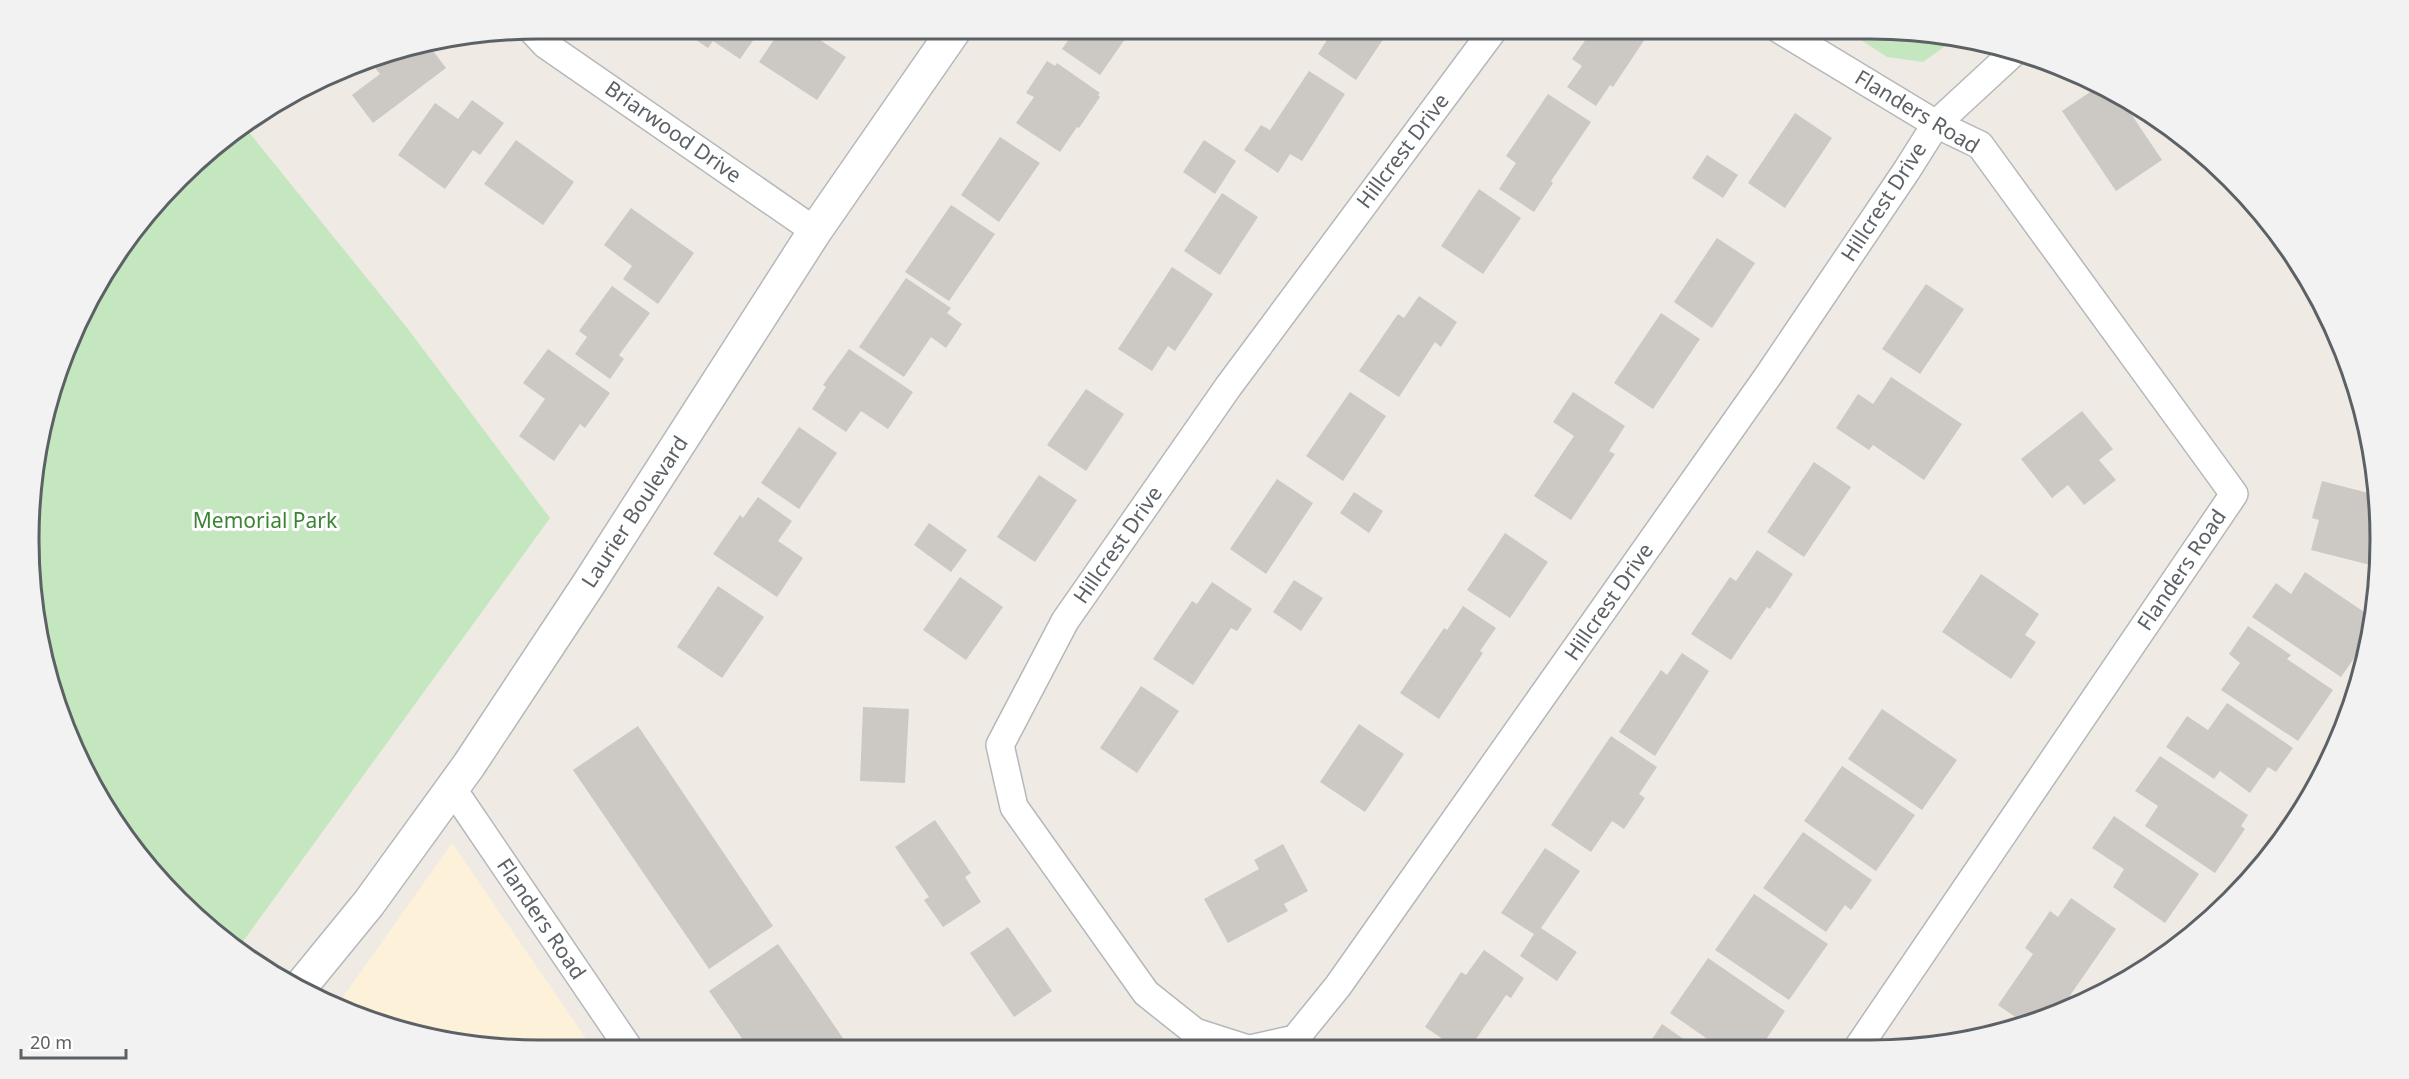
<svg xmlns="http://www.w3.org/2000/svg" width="2409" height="1079" font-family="'Noto Sans',sans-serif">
<rect width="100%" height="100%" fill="#efebe4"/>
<path fill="#fef1d9" d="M 452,843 L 591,1046 L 594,1050 L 539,1050 L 439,1041 L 344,1012 L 336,1007 Z"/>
<g fill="#c5e7c0">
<path d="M 1844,29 L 1870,29 L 1958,37 L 1923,62 L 1887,57 Z"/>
<path d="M 244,126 L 408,329 L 550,518 L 239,947 L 203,924 L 97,795 L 56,704 L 33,607 L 38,440 L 97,284 L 203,155 Z"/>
</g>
<g fill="#ccc8c3">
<path d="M 680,29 L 761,29 L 740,59 L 713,41 L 708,48 Z"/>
<path d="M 781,29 L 803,29 L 846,57 L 817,100 L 759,62 Z"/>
<path d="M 1076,29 L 1132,29 L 1100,75 L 1062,49 Z"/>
<path d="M 1334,29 L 1390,29 L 1356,80 L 1318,54 Z"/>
<path d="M 1593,29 L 1642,29 L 1649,33 L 1613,87 L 1610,85 L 1596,106 L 1567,87 L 1582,66 L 1572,59 Z"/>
<path d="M 430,47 L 446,68 L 373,123 L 352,95 L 380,74 L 368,59 L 375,56 Z"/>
<path d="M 1047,61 L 1055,66 L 1057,63 L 1100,93 L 1098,95 L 1100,97 L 1079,128 L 1077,127 L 1060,152 L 1016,123 L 1034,97 L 1026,93 Z"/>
<path d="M 1309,71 L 1345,94 L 1302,161 L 1290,154 L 1278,173 L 1244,150 L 1261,125 L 1270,130 Z"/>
<path d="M 2099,86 L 2119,96 L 2162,160 L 2116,191 L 2062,111 Z"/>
<path d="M 1548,94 L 1591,122 L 1551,181 L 1553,183 L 1534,212 L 1499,189 L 1516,163 L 1506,156 Z"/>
<path d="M 472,100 L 504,123 L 480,155 L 473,150 L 445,189 L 398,155 L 435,103 L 458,119 Z"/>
<path d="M 2149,112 L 2153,114 L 2169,127 L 2162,132 Z"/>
<path d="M 1795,113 L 1832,138 L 1785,208 L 1748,183 Z"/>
<path d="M 1000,137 L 1040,163 L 999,222 L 961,195 Z"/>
<path d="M 516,140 L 574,182 L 543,225 L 484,184 Z"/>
<path d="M 1204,140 L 1236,161 L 1215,194 L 1183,172 Z"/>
<path d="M 1707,155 L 1738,175 L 1723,198 L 1692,178 Z"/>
<path d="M 1479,189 L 1521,218 L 1483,274 L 1441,246 Z"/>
<path d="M 1222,193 L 1258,217 L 1220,275 L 1184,251 Z"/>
<path d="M 951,205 L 995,234 L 949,301 L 905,272 Z"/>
<path d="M 631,208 L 694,253 L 658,304 L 623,279 L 632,266 L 604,245 Z"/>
<path d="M 1717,238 L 1755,263 L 1712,328 L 1674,302 Z"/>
<path d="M 1172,267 L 1213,294 L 1175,351 L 1168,346 L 1152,371 L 1118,349 Z"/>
<path d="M 906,278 L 951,308 L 947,313 L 962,324 L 946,348 L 931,337 L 904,377 L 859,347 Z"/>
<path d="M 1926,284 L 1964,309 L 1920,374 L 1882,349 Z"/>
<path d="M 612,286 L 650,313 L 619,355 L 624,359 L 610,379 L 575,354 L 587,337 L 579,331 Z"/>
<path d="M 1419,296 L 1457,322 L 1441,347 L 1435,342 L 1399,397 L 1359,371 L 1398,314 L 1404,318 Z"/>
<path d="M 1661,313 L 1700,339 L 1653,409 L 1614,383 Z"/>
<path d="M 548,349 L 610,393 L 585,428 L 580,424 L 554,461 L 519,436 L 545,399 L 523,383 Z"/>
<path d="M 849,349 L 913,392 L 888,429 L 861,411 L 846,432 L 812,409 L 826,387 L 823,385 Z"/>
<path d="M 1891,377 L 1962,424 L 1924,480 L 1873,445 L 1869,450 L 1836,428 L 1858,394 L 1873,404 Z"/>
<path d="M 1086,389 L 1124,414 L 1086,471 L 1047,445 Z"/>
<path d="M 1350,392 L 1386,416 L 1343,481 L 1306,456 Z"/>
<path d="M 1573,392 L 1625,426 L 1609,451 L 1615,454 L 1571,520 L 1534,496 L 1574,436 L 1553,422 Z"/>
<path d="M 2082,411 L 2113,449 L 2099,460 L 2116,480 L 2084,505 L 2068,485 L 2052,498 L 2021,459 Z"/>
<path d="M 799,427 L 837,453 L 799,509 L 761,483 Z"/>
<path d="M 1814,462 L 1851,487 L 1804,557 L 1767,532 Z"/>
<path d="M 1039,475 L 1077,500 L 1035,562 L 997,537 Z"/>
<path d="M 1277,479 L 1313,503 L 1266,574 L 1230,549 Z"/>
<path d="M 2322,481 L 2376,495 L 2380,539 L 2378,567 L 2311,550 L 2319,520 L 2312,518 Z"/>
<path d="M 1354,492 L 1383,511 L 1369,533 L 1340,513 Z"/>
<path d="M 758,497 L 792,521 L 778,541 L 803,558 L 777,597 L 713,554 L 740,515 L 743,518 Z"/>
<path d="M 929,523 L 967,550 L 951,572 L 914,545 Z"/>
<path d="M 1505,533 L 1548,562 L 1510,618 L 1467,590 Z"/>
<path d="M 1757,550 L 1793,574 L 1770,609 L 1767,607 L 1731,660 L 1691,634 L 1730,577 L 1736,581 Z"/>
<path d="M 2305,572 L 2373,618 L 2371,634 L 2341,677 L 2252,617 L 2276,583 L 2291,594 Z"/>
<path d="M 1981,574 L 2039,614 L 2025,635 L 2036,642 L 2011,679 L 1942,632 Z"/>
<path d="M 960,577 L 1003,607 L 966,660 L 923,630 Z"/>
<path d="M 1294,580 L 1323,598 L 1301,631 L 1273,612 Z"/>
<path d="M 1212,582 L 1252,609 L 1237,631 L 1231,628 L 1193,685 L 1153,659 L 1192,601 L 1197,604 Z"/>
<path d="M 718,586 L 764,617 L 722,678 L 677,647 Z"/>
<path d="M 1463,606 L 1496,628 L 1480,651 L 1483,653 L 1439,719 L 1400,693 L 1444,628 L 1447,630 Z"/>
<path d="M 2248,626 L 2291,655 L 2287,659 L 2333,690 L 2298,741 L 2221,690 L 2240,663 L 2229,654 Z"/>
<path d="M 1682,653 L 1709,671 L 1655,756 L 1619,732 L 1661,670 L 1667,675 Z"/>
<path d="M 1141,686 L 1179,711 L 1137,773 L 1100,748 Z"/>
<path d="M 2227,703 L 2293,748 L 2276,772 L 2268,767 L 2250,793 L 2220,771 L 2214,779 L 2166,747 L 2187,716 L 2208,730 Z"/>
<path d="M 863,707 L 909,709 L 905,783 L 860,781 Z"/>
<path d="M 1882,709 L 1957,760 L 1922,810 L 1848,759 Z"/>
<path d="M 1359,724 L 1404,754 L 1365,812 L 1320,782 Z"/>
<path d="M 638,726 L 773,926 L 709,969 L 573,770 Z"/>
<path d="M 1611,736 L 1657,767 L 1639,794 L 1645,798 L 1624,829 L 1612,821 L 1591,852 L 1551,825 Z"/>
<path d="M 2160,756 L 2248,815 L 2241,826 L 2245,829 L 2215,873 L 2145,826 L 2158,806 L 2135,791 Z"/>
<path d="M 1842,766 L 1915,815 L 1876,871 L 1804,821 Z"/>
<path d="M 2114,816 L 2199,874 L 2165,923 L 2113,887 L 2124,869 L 2092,848 Z"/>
<path d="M 935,820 L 971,873 L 965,877 L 981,902 L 943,927 L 924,900 L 929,897 L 895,847 Z"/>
<path d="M 1803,832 L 1872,880 L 1851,910 L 1845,905 L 1826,932 L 1763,888 Z"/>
<path d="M 1283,844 L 1308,891 L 1284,904 L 1288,911 L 1228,943 L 1204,899 L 1259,869 L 1254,860 Z"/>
<path d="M 1545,848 L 1580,871 L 1541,928 L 1577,952 L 1557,981 L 1520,956 L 1534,934 L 1501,913 Z"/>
<path d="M 1754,894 L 1828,944 L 1789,1000 L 1715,950 Z"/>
<path d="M 2071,898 L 2116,929 L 2058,1013 L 2024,1023 L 1998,1005 L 2033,954 L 2025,948 L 2050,911 L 2058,917 Z"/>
<path d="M 1008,927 L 1052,991 L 1014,1017 L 970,953 Z"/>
<path d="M 778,944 L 806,984 L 851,1050 L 750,1050 L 709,991 Z"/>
<path d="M 1484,950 L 1524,978 L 1511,998 L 1506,995 L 1470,1048 L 1456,1048 L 1425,1027 L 1461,972 L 1466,975 Z"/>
<path d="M 1708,958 L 1785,1011 L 1761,1047 L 1719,1047 L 1670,1013 Z"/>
<path d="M 1662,1024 L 1695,1047 L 1647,1047 Z"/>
</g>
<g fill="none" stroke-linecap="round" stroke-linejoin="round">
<defs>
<g id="minor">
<path d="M 1779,29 L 1936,124 L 1980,145 L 2234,494 L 1859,1046"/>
<path d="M 532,30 L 546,45 L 815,231"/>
<path d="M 452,788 L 630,1050"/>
<path d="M 1245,1048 L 1195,1032 L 1146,993 L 1014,807 L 1000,745 L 1065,621 L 1228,387 L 1494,29"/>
<path d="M 1255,1048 L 1295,1039 L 1338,986 L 1768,376 L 1907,170 L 1936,124 L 2014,52"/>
</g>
<path id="tertiary" d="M 302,985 L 369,903 L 469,765 L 588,585 L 815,231 L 955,29"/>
</defs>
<use href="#minor" stroke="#b4b8bb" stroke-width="30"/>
<use href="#tertiary" stroke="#b4b8bb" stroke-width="36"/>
<use href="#minor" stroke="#fff" stroke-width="27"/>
<use href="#tertiary" stroke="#fff" stroke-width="33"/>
</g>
<g text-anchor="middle" stroke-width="6" stroke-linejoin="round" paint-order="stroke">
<g font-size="21" fill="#5c6165" stroke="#fff">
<text transform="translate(1917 112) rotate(31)" y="7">Flanders Road</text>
<text transform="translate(673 132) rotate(35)" y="7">Briarwood Drive</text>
<text transform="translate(1403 151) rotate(-53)" y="7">Hillcrest Drive</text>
<text transform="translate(1884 202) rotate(-57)" y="7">Hillcrest Drive</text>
<text transform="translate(635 512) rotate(-57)" y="7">Laurier Boulevard</text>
<text transform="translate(1118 545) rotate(-55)" y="7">Hillcrest Drive</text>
<text transform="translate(2182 570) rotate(-56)" y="7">Flanders Road</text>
<text transform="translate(1609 602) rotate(-55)" y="7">Hillcrest Drive</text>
<text transform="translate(541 919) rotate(56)" y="7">Flanders Road</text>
</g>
<g font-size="21" fill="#3b8433" stroke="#fff">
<text x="265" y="528">Memorial Park</text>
</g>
</g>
<path d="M0 0H2409V1079H0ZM539 39H1870A500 500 0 0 1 2370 539V540A500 500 0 0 1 1870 1040H539A500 500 0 0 1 39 540V539A500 500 0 0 1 539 39Z" fill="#f2f2f3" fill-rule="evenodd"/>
<path fill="none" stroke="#5c6165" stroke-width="3" d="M539 39H1870A500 500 0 0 1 2370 539V540A500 500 0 0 1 1870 1040H539A500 500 0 0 1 39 540V539A500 500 0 0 1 539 39Z"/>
<path d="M21 1049v9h105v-9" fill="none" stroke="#5c6165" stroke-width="3"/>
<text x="30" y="1049" font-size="18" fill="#5c6165" stroke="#ffffff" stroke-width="4.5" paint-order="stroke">20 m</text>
</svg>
